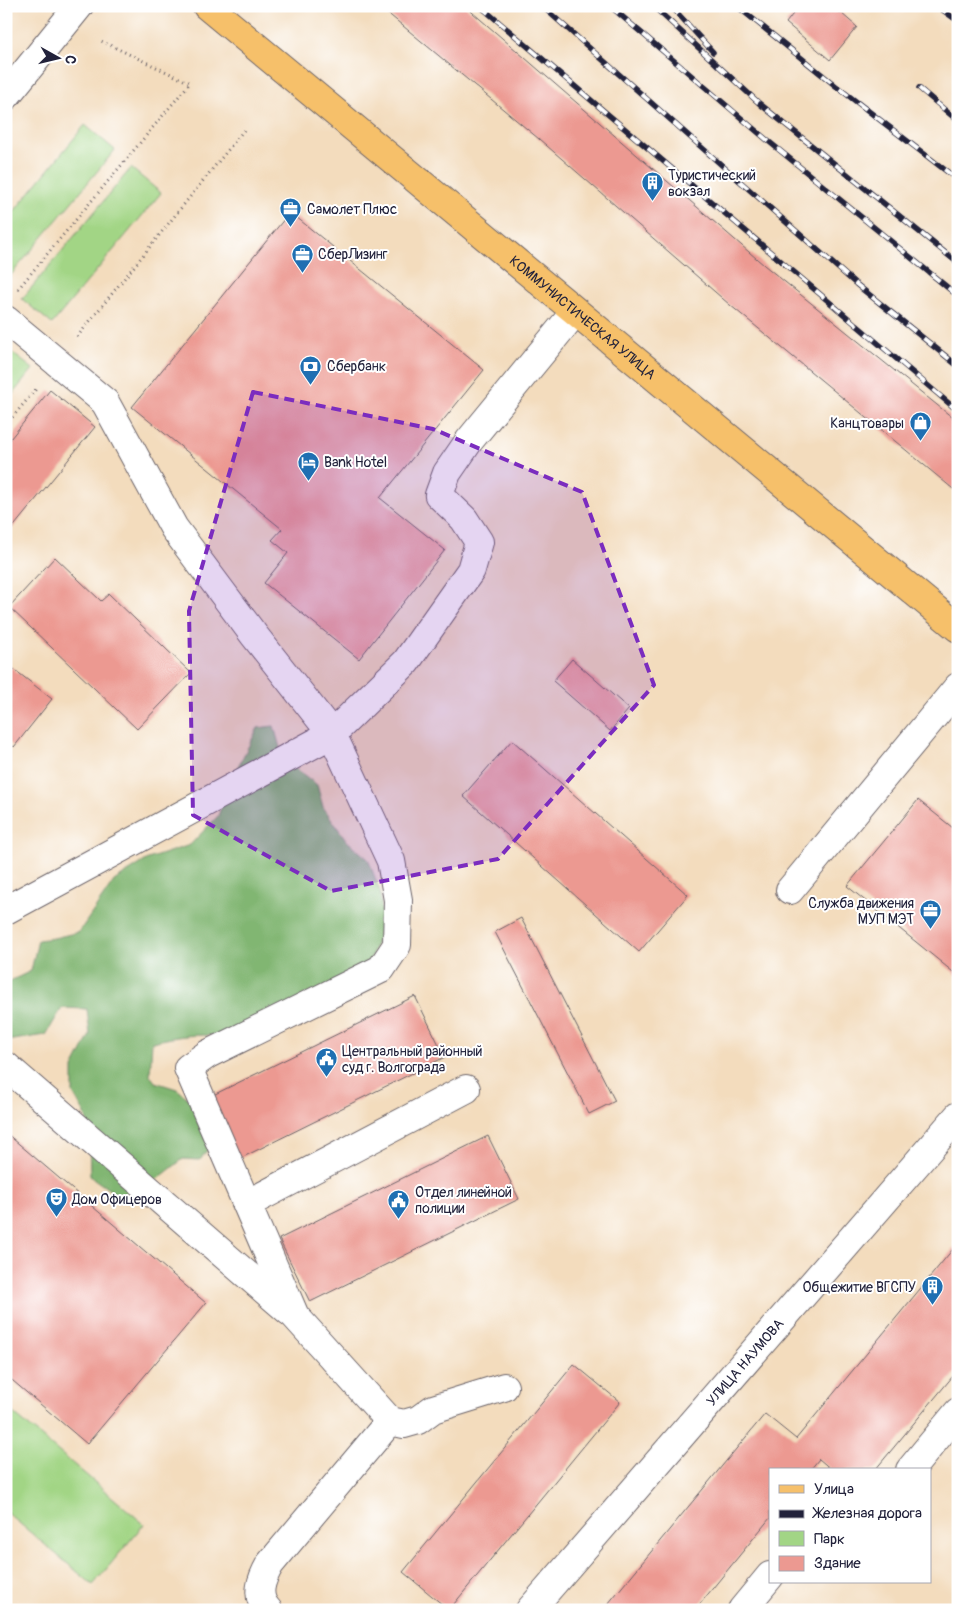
<svg xmlns="http://www.w3.org/2000/svg" width="964" height="1616" font-family="Pangolin,sans-serif">
<rect width="100%" height="100%" fill="#fff"/>
<filter id="ink" filterUnits="userSpaceOnUse"><feTurbulence type="fractalNoise" baseFrequency=".02" numOctaves="2"/><feDisplacementMap in="SourceGraphic" scale="10" xChannelSelector="R" yChannelSelector="G"/><feConvolveMatrix kernelMatrix="1 2 1 2 8 2 1 2 1" color-interpolation-filters="sRGB"/></filter>
<filter id="wash" filterUnits="userSpaceOnUse"><feTurbulence type="fractalNoise" baseFrequency=".0096" numOctaves="4" result="noise"/><feDisplacementMap in="SourceGraphic" scale="20" xChannelSelector="R" yChannelSelector="G"/><feGaussianBlur stdDeviation="1.12" result="paint"/><feColorMatrix in="noise" values="0 0 0 0 0 0 0 0 0 0 0 0 0 0 0 0 0 1.4 0 .05"/><feComposite in="paint" operator="in"/></filter>
<g filter="url(#wash)">
<rect width="100%" height="100%" fill="#f3dcbd"/>
<g fill="#a2d585" stroke="#627c60">
<path d="M 85,125 L 115,150 L 6,281 L 6,221 Z"/>
<path d="M 131,168 L 161,193 L 52,324 L 22,299 Z"/>
<path d="M 6,348 L 33,369 L 6,402 Z"/>
<path d="M 6,1407 L 144,1524 L 93,1585 L 6,1512 Z"/>
</g>
<path fill="#81b672" stroke="#526c56" d="M 274,726 L 283,759 L 317,785 L 323,807 L 347,841 L 368,859 L 380,891 L 383,924 L 372,956 L 364,970 L 224,1037 C 196,1033 179,1036 152,1042 L 150,1075 L 155,1082 L 177,1089 L 195,1104 L 211,1145 L 200,1160 L 183,1159 L 159,1178 L 118,1196 L 90,1176 L 89,1129 L 85,1114 L 73,1093 L 73,1068 L 90,1035 L 87,1009 L 62,1008 L 46,1035 L 6,1041 L 6,980 L 10,981 L 31,971 L 38,940 L 54,938 L 79,932 L 114,881 L 148,859 L 190,845 L 218,816 L 231,780 L 258,728 Z"/>
<g id="blocks">
<g fill="#ec9991">
<path d="M 379,6 L 465,6 L 764,265 L 958,422 L 958,493 L 730,305 L 539,139 Z"/>
<path d="M 799,6 L 833,6 L 857,27 L 830,60 L 786,23 Z"/>
<path d="M 290,212 L 484,370 L 380,498 L 445,550 L 359,659 L 264,583 L 288,553 L 272,540 L 282,529 L 132,407 Z"/>
<path d="M 50,390 L 95,427 L 6,536 L 6,444 Z"/>
<path d="M 55,557 L 101,601 L 109,594 L 191,673 L 137,729 L 9,607 Z"/>
<path d="M 572,659 L 629,709 L 610,731 L 553,681 Z"/>
<path d="M 6,663 L 52,699 L 14,747 L 6,740 Z"/>
<path d="M 512,740 L 688,895 L 639,952 L 463,796 Z"/>
<path d="M 918,800 L 958,832 L 958,976 L 847,886 Z"/>
<path d="M 521,918 L 615,1101 L 589,1114 L 495,932 Z"/>
<path d="M 415,996 L 445,1057 L 237,1160 L 207,1098 Z"/>
<path d="M 6,1133 L 206,1303 L 87,1444 L 6,1375 Z"/>
<path d="M 488,1136 L 519,1199 L 310,1302 L 279,1239 Z"/>
<path d="M 958,1243 L 958,1370 L 875,1470 L 832,1470 L 819,1459 L 810,1470 L 770,1470 L 770,1518 L 695,1610 L 603,1610 L 765,1414 L 796,1439 Z"/>
<path d="M 574,1364 L 620,1402 L 449,1610 L 403,1572 Z"/>
</g>
</g>
</g>
<g filter="url(#ink)">
<use href="#blocks" fill-opacity="0" stroke="#6b6368" stroke-width="1"/>
<g fill="none" stroke-linecap="round" stroke-linejoin="round">
<defs>
<g id="minor">
<path d="M 6,96 L 79,6"/>
<path d="M 6,320 L 105,402 L 174,528 L 254,635 L 332,734 L 6,910"/>
<path d="M 790,890 L 958,687"/>
<path d="M 6,1066 L 290,1312"/>
<path d="M 247,1204 L 466,1089"/>
<path d="M 390,1421 L 295,1316 L 188,1068 L 208,1054 L 381,969 L 397,945 L 398,900 L 391,861 L 332,734 L 406,662 L 471,570 L 479,542 L 464,519 L 439,495 L 447,473 L 469,441 L 575,312"/>
<path d="M 910,1470 L 958,1412"/>
<path d="M 268,1610 C 254,1596 262,1578 270,1564 L 390,1421 L 404,1424 L 418,1420 L 433,1409 L 504,1387"/>
<path id="s1" d="M 530,1610 L 958,1116"/>
<path d="M 742,1610 L 770,1576"/>
</g>
<g id="major">
<path id="s2" d="M 207,6 L 958,628"/>
</g>
</defs>
<use href="#minor" stroke="#6b6368" stroke-width="30"/>
<use href="#major" stroke="#6b6368" stroke-width="30"/>
<g stroke="#6b6368" stroke-width="3" stroke-dasharray="1 4" stroke-linecap="butt">
<path d="M 18,289 L 190,83 L 99,40"/>
<path d="M 77,337 L 244,130"/>
<path d="M 6,425 L 36,389"/>
</g>
<use href="#minor" stroke="#fff" stroke-width="28"/>
<use href="#major" stroke="#f6c06b" stroke-width="28"/>
<defs>
<g id="rail">
<path d="M 480,6 L 958,411"/>
<path d="M 542,6 L 856,284 L 958,366"/>
<path d="M 610,6 L 767,140 L 958,296"/>
<path d="M 653,6 L 760,104 L 958,263"/>
<path d="M 671,6 L 713,52"/>
<path d="M 737,6 L 836,86 L 958,180"/>
<path d="M 937,6 L 958,21"/>
<path d="M 919,88 L 958,121"/>
</g>
</defs>
<use href="#rail" stroke="#22223b" stroke-width="5.5"/>
<use href="#rail" stroke="#fff" stroke-width="4" stroke-dasharray="11" stroke-linecap="butt"/>
</g>
</g>
<path fill="#7b2cbf" fill-opacity="0.2" stroke="#7b2cbf" stroke-width="4" stroke-dasharray="10 6" stroke-linejoin="round" d="M 253,392 L 433,429 L 582,492 L 654,685 L 498,859 L 331,891 L 193,815 L 189,611 Z"/>
<defs>
<symbol id="building-pin" viewBox="-11 -11 22 30"><path d="M0 17L-7.5 6A9.5 9.5 0 1 1 7.5 6Z" fill="#1f6fb2" stroke="#fff"/><path d="M-4-6H4V6H1V3H-1V6H-4ZM-2.5-4.3h1.7v1.8h-1.7ZM.8-4.3h1.7v1.8H.8ZM-2.5-1h1.7V.8h-1.7ZM.8-1h1.7V.8H.8Z" fill="#fff"/></symbol>
<symbol id="office-pin" viewBox="-11 -11 22 30"><path d="M0 17L-7.5 6A9.5 9.5 0 1 1 7.5 6Z" fill="#1f6fb2" stroke="#fff"/><path d="M-6-3h4V-5.5h4V-3h4V5H-6ZM-1-4.5V-3h2v-1.5ZM-6 0V1H6V0Z" fill="#fff"/></symbol>
<symbol id="bank-pin" viewBox="-11 -11 22 30"><path d="M0 17L-7.5 6A9.5 9.5 0 1 1 7.5 6Z" fill="#1f6fb2" stroke="#fff"/><path d="M-6-4H6V4H-6ZM0-2.3a2.3 2.3 0 1 0 0 4.6a2.3 2.3 0 1 0 0-4.6Z" fill="#fff"/></symbol>
<symbol id="shop-pin" viewBox="-11 -11 22 30"><path d="M0 17L-7.5 6A9.5 9.5 0 1 1 7.5 6Z" fill="#1f6fb2" stroke="#fff"/><path d="M-5-2.5h2.3a2.7 3.5 0 0 1 5.4 0H5L5.5 6h-11ZM-1.5-2.5h3a1.5 2.3 0 0 0-3 0Z" fill="#fff"/></symbol>
<symbol id="hotel-pin" viewBox="-11 -11 22 30"><path d="M0 17L-7.5 6A9.5 9.5 0 1 1 7.5 6Z" fill="#1f6fb2" stroke="#fff"/><path d="M-6-4.5h1.5V1H6V5H4.5V3h-9V5H-6ZM-4 0a1.8 1.8 0 1 1 3.6 0ZM.5 0V-2.5h3Q6-2.5 6 0Z" fill="#fff"/></symbol>
<symbol id="civic-pin" viewBox="-11 -11 22 30"><path d="M0 17L-7.5 6A9.5 9.5 0 1 1 7.5 6Z" fill="#1f6fb2" stroke="#fff"/><path d="M-.6-6.5H3V-4.5H.6V-3L4-1V1h2V6H-6V1h2V-1L-.6-3ZM-1.2 2.5V6h2.4V2.5Z" fill="#fff"/></symbol>
<symbol id="theatre-pin" viewBox="-11 -11 22 30"><path d="M0 17L-7.5 6A9.5 9.5 0 1 1 7.5 6Z" fill="#1f6fb2" stroke="#fff"/><path d="M-5-5.5Q0-4 5-5.5V0Q5 5 0 6Q-5 5-5 0ZM-3.3-2.5H-1v1.5H-3.3ZM1-2.5H3.3v1.5H1ZM-2.8 1Q0 5.5 2.8 1Z" fill="#fff"/></symbol>
</defs>
<g fill-rule="evenodd">
<use href="#building-pin" x="640" y="170" width="25" height="34"/>
<use href="#office-pin" x="278" y="196" width="25" height="34"/>
<use href="#office-pin" x="290" y="242" width="25" height="34"/>
<use href="#bank-pin" x="298" y="354" width="25" height="34"/>
<use href="#shop-pin" x="908" y="410" width="25" height="34"/>
<use href="#hotel-pin" x="296" y="450" width="25" height="34"/>
<use href="#office-pin" x="918" y="898" width="25" height="34"/>
<use href="#civic-pin" x="314" y="1046" width="25" height="34"/>
<use href="#theatre-pin" x="44" y="1186" width="25" height="34"/>
<use href="#civic-pin" x="386" y="1188" width="25" height="34"/>
<use href="#building-pin" x="920" y="1274" width="25" height="34"/>
</g>
<g text-anchor="middle" stroke-width="4" stroke-linejoin="round" paint-order="stroke">
<g font-size="14" fill="#22223b" stroke="#fff" text-anchor="start">
<text x="668" y="180">Туристический<tspan x="668" dy="16">вокзал</tspan></text>
<text x="307" y="214">Самолет Плюс</text>
<text x="318" y="259">СберЛизинг</text>
<text x="327" y="371">Сбербанк</text>
<text x="904" y="428" text-anchor="end">Канцтовары</text>
<text x="324" y="467">Bank Hotel</text>
<text x="914" y="908" text-anchor="end">Служба движения<tspan x="914" dy="16">МУП МЭТ</tspan></text>
<text x="342" y="1056">Центральный районный<tspan x="342" dy="16">суд г. Волгограда</tspan></text>
<text x="415" y="1197">Отдел линейной<tspan x="415" dy="16">полиции</tspan></text>
<text x="72" y="1204">Дом Офицеров</text>
<text x="916" y="1292" text-anchor="end">Общежитие ВГСПУ</text>
</g>
<g font-size="14" fill="#22223b" stroke="#fff">
<text dy="5" stroke="none"><textPath href="#s2" startOffset="488">КОММУНИСТИЧЕСКАЯ УЛИЦА</textPath></text>
<text dy="5" stroke="none"><textPath href="#s1" startOffset="328">УЛИЦА НАУМОВА</textPath></text>
</g>
</g>
<rect width="964" height="1616" fill="none" stroke="#fff" stroke-width="25"/>
<rect x="769" y="1468" width="162" height="115" fill="#ffffff" stroke="#a7a7b1"/>
<rect x="779" y="1485" width="25" height="8" fill="#f6c06b" stroke="#a7a7b1"/>
<text x="814" y="1494" font-size="15" fill="#22223b">Улица</text>
<rect x="779" y="1510" width="25" height="8" fill="#22223b" stroke="#a7a7b1"/>
<text x="814" y="1518" font-size="15" fill="#22223b">Железная дорога</text>
<rect x="779" y="1531" width="25" height="15" fill="#a2d585" stroke="#a7a7b1"/>
<text x="814" y="1544" font-size="15" fill="#22223b">Парк</text>
<rect x="779" y="1556" width="25" height="15" fill="#ec9991" stroke="#a7a7b1"/>
<text x="814" y="1568" font-size="15" fill="#22223b">Здание</text>
<g transform="translate(58 58) rotate(98)" stroke="#ffffff" stroke-width="4" paint-order="stroke">
<path d="M0-4L9 19L0 12L-9 19Z" fill="#22223b"/>
<text y="-8" font-size="14" font-weight="bold" text-anchor="middle" fill="#22223b">С</text>
</g>
</svg>
